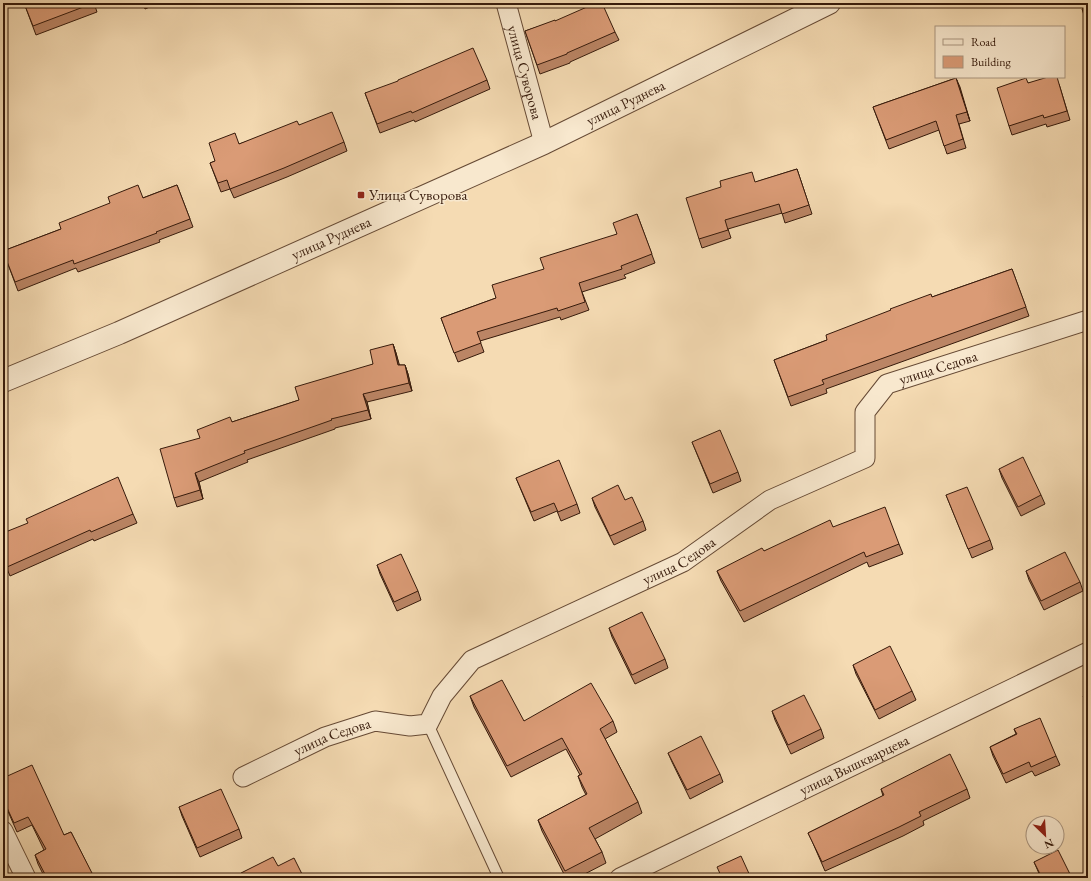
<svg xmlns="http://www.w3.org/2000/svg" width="1091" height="881" font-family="'EB Garamond',serif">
<rect width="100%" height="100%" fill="#f5dbb3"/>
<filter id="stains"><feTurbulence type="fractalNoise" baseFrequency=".005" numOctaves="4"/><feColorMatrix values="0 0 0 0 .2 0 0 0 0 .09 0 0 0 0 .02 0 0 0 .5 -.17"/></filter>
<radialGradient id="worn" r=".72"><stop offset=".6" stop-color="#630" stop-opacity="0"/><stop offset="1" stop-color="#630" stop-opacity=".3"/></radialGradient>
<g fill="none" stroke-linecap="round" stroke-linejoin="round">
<defs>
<path id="service" d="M 428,724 L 499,878"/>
<g id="minor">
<path id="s1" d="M 506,3 L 544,143"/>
<path id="s2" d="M 243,777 L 325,737 L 375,721 L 410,726 L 428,724 L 442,696 L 472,660 L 683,562 L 770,500 L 865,458 L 865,412 L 887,384 L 1088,320"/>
<path d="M 3,831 L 26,878"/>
<path id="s3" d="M 620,878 L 1088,652"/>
</g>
<g id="tertiary">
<path id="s4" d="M 3,381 L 119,333 L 544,143 L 829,3"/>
</g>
</defs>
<use href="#service" stroke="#664a35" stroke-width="12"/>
<use href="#minor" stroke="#664a35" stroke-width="21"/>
<use href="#tertiary" stroke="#664a35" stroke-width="24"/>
<use href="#service" stroke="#f8e8ce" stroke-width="10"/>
<use href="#minor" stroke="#f8e8ce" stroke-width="19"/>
<use href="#tertiary" stroke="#f8e8ce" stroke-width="22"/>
</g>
<g fill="#bb8565" stroke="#361a0b">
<path d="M 24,3 L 94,3 L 97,12 L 36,35 Z"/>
<path d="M 143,3 L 159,3 L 145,9 Z"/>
<path d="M 300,3 L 308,3 L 301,5 Z"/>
<path d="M 682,3 L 690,3 L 682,5 Z"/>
<path d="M 555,21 L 615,32 L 619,40 L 570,62 L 570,63 L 540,74 L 525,31 Z"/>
<path d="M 956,78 L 970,121 L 959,124 L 966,148 L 947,154 L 939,130 L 889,149 L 873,107 Z"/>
<path d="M 487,80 L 490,89 L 415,122 L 414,120 L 380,133 L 365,93 Z"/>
<path d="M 1028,83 L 1059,84 L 1070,120 L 1047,127 L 1046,124 L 1012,135 L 1009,126 Z"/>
<path d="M 299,125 L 344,142 L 347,151 L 287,177 L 234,198 L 230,189 L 221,192 L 210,163 L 215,161 L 239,144 Z"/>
<path d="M 797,169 L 812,214 L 785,223 L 782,213 L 728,229 L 731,238 L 702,248 L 699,239 L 756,182 Z"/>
<path d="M 177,185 L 193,227 L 159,240 L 160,242 L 78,272 L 76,268 L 18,291 L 3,251 Z"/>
<path d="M 637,214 L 655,263 L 624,275 L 626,278 L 582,292 L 589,310 L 561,320 L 560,317 L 480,341 L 484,352 L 458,362 L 441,318 L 496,298 L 617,234 Z"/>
<path d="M 1012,269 L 1029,316 L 826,389 L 827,393 L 791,406 L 774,360 L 827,340 L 932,297 Z"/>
<path d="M 393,344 L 396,353 L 399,365 L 405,365 L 408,374 L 412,391 L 367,402 L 371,419 L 335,428 L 335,429 L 247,460 L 248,462 L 199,482 L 203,499 L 177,507 L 174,498 L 200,438 L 232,422 L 299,400 L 373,364 Z"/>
<path d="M 692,442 L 738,472 L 741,481 L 713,493 Z"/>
<path d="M 999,469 L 1041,495 L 1045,504 L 1021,516 L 1002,478 Z"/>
<path d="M 516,478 L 577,504 L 580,513 L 561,521 L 557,511 L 534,521 Z"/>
<path d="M 946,495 L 990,540 L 993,549 L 972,558 Z"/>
<path d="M 592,498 L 625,500 L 643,521 L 646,530 L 614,545 L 595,507 Z"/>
<path d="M 133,514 L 137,523 L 94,541 L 93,539 L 10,576 L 3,559 L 3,546 L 4,545 L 3,545 L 3,533 Z"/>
<path d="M 833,527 L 899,544 L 903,554 L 869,567 L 867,562 L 744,622 L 721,581 L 717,571 L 764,551 Z"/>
<path d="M 377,565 L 418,591 L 421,600 L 397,611 L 380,574 Z"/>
<path d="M 1026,571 L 1080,582 L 1083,591 L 1044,610 L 1029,580 Z"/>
<path d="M 609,628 L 665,659 L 668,668 L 635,684 L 612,637 Z"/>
<path d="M 853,665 L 912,691 L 916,700 L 879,719 L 856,674 Z"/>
<path d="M 470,696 L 524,721 L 613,721 L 617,732 L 605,739 L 638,802 L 642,813 L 595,839 L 602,852 L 606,863 L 577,878 L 566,878 L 542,831 L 538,820 L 586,795 L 582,787 L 578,776 L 580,775 L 566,749 L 511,777 L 474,707 Z"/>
<path d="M 772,711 L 821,729 L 824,738 L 791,754 L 775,720 Z"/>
<path d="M 1014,729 L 1056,756 L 1060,765 L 1035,776 L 1032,771 L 1006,783 L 993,756 L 990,747 L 1016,734 Z"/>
<path d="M 668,753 L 720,774 L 723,782 L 690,799 L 672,762 Z"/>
<path d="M 3,778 L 64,835 L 71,832 L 94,878 L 45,878 L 38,864 L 35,855 L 44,850 L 32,825 L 17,832 L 3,800 Z"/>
<path d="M 881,789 L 967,789 L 970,798 L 923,821 L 924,825 L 903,836 L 825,871 L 812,841 L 808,833 L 883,796 Z"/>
<path d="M 179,807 L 239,829 L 242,838 L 200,857 L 182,816 Z"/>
<path d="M 1034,862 L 1072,878 L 1041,878 Z"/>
</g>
<g fill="#996c53" stroke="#361a0b">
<path d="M 956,78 L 960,87 L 970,121 L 967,112 Z"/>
<path d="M 393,344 L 396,353 L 402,374 L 398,365 Z"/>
<path d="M 405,365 L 408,374 L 412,391 L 409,383 Z"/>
<path d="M 363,394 L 367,402 L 371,419 L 368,410 Z"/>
<path d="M 195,473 L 199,482 L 203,499 L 200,490 Z"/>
</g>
<g fill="#da9b76" stroke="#361a0b">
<path d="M 24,3 L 94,3 L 33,26 Z"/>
<path d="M 596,3 L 602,3 L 615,32 L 567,53 L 567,54 L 537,65 L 525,31 L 555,20 L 555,21 Z"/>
<path d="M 1088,7 L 1088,28 L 1082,9 Z"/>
<path d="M 473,48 L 487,80 L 412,113 L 411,111 L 377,124 L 365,93 L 398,81 L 398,80 Z"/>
<path d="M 1048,77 L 1057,77 L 1067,111 L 1044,118 L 1043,115 L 1009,126 L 997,88 L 1026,78 L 1028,83 Z"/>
<path d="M 956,78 L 967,112 L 956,115 L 963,139 L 944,146 L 936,121 L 886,140 L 873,107 Z"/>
<path d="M 332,112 L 344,142 L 284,168 L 230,189 L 227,180 L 218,183 L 210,163 L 215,161 L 209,143 L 235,133 L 239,144 L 297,121 L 299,125 Z"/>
<path d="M 797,169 L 809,205 L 782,214 L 779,204 L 725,220 L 728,230 L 699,239 L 686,198 L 721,187 L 720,181 L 752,172 L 755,182 Z"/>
<path d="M 138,185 L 143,198 L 177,185 L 190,219 L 156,232 L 157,233 L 74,264 L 73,260 L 15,282 L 3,251 L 61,229 L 59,223 L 110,203 L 108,197 Z"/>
<path d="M 637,214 L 652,254 L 621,266 L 622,269 L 579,283 L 585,302 L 558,311 L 557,308 L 477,332 L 481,343 L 454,353 L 441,318 L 496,298 L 492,285 L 544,269 L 540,258 L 617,234 L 613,223 Z"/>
<path d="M 1012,269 L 1026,307 L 822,380 L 824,384 L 788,397 L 774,360 L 827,340 L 826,335 L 891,310 L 890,309 L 931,294 L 932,297 Z"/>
<path d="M 393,344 L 398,365 L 405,365 L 409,383 L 363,394 L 368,410 L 331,419 L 332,420 L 244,451 L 245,453 L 195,473 L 200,490 L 174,498 L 160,449 L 200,438 L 197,430 L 230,417 L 232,422 L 299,400 L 295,387 L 373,364 L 370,350 Z"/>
<path d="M 720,430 L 738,472 L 710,484 L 692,442 Z"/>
<path d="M 1023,457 L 1041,495 L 1018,507 L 999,469 Z"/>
<path d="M 559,460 L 577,504 L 558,512 L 554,503 L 531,512 L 516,478 Z"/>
<path d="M 118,477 L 133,514 L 91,532 L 90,530 L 7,567 L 3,558 L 3,546 L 6,544 L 3,540 L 3,533 L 28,523 L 26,519 Z"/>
<path d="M 618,485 L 625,500 L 632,497 L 643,521 L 610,536 L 592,498 Z"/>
<path d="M 967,487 L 990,540 L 968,549 L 946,495 Z"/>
<path d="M 885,507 L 899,544 L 866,557 L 864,552 L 740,611 L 717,571 L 762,548 L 764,551 L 830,520 L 833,527 Z"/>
<path d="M 1065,552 L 1080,582 L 1041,601 L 1026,571 Z"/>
<path d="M 401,554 L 418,591 L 394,602 L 377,565 Z"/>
<path d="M 642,612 L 665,659 L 632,675 L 609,628 Z"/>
<path d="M 890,646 L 912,691 L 875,710 L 853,665 Z"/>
<path d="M 502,680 L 524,721 L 591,683 L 613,721 L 600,729 L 638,802 L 589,828 L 602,852 L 565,871 L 538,820 L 587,794 L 578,776 L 582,774 L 562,738 L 507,766 L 470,696 Z"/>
<path d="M 1088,694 L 1088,706 L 1083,696 Z"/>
<path d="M 804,695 L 821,729 L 788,745 L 772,711 Z"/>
<path d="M 1040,718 L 1056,756 L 1031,767 L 1029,762 L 1003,774 L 990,747 L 1017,734 L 1014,729 Z"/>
<path d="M 701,736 L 720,774 L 687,790 L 668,753 Z"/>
<path d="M 950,754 L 967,789 L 919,812 L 921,816 L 899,827 L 822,862 L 808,833 L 884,795 L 881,789 Z"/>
<path d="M 32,765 L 64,835 L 71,832 L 94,877 L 92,878 L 47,878 L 35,855 L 46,849 L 28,817 L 14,823 L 3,799 L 3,778 Z"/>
<path d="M 221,789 L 239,829 L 197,848 L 179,807 Z"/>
<path d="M 1058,850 L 1072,878 L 1042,878 L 1034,862 Z"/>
<path d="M 741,856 L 751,878 L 722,878 L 717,867 Z"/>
<path d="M 273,857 L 278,866 L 294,858 L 304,878 L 244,878 L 241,873 Z"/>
</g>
<rect fill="#8f2418" stroke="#f8e8ce" stroke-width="1.5" x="357" y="191" width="8" height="8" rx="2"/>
<g text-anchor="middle" stroke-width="3" stroke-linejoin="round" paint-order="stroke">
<g font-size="15" fill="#361a0b" stroke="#f8e8ce">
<text dy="5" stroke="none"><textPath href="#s1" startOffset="72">улица Суворова</textPath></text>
<text dy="5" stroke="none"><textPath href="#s4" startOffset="682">улица Руднева</textPath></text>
<text dy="5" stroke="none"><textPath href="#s4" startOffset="358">улица Руднева</textPath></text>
<text dy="5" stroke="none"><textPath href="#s2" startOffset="854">улица Седова</textPath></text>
<text dy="5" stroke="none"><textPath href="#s2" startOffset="505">улица Седова</textPath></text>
<text dy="5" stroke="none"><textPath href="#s2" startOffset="98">улица Седова</textPath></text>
<text dy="5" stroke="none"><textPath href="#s3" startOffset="260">улица Вышкварцева</textPath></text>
</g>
<g font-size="15" fill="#361a0b" stroke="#f8e8ce" text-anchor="start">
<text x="369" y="200">Улица Суворова</text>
</g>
</g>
<rect width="1091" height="881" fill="none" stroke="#f5dbb3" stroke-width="16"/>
<rect x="4" y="4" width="1083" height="873" fill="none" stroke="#361a0b" stroke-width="2"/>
<rect x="8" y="8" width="1075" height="865" fill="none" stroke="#361a0b"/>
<rect x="935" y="26" width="130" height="52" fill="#f8e8ce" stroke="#aa9680"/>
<rect x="943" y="39" width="20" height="6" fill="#f8e8ce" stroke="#aa9680"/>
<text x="971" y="46" font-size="12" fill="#361a0b">Road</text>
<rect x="943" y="56" width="20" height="12" fill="#da9b76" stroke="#aa9680"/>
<text x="971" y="66" font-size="12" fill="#361a0b">Building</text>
<g transform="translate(1045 835) rotate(155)"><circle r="19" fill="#f8e8ce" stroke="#aa9680"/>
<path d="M0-3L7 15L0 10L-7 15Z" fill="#8f2418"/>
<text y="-6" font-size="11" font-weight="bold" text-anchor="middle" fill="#361a0b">N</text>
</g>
<rect width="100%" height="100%" filter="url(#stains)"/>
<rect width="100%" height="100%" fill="url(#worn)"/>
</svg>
